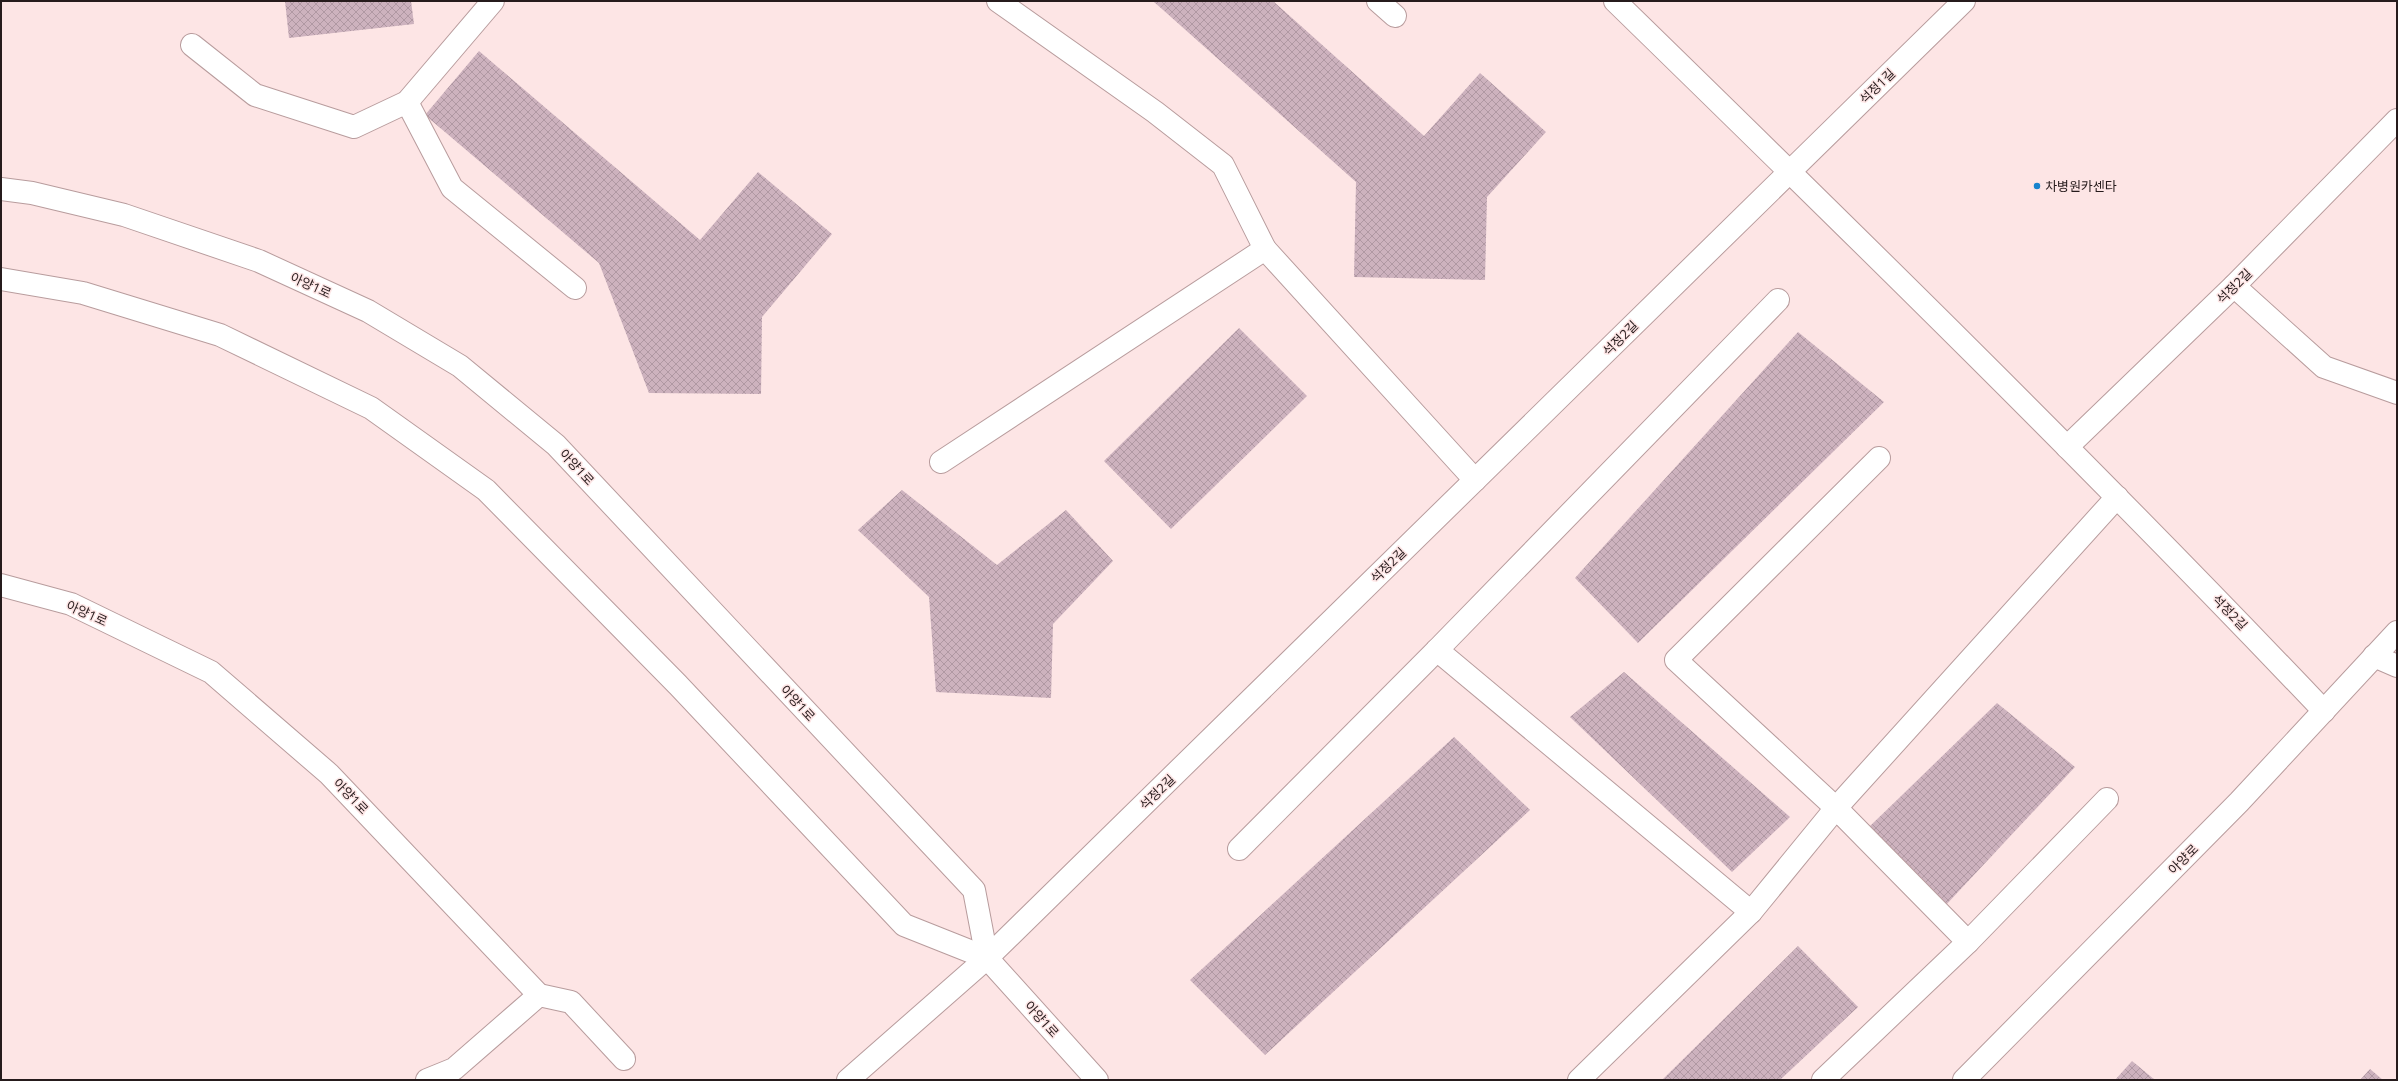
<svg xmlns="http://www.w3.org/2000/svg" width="2398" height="1081" font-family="'Open Sans','Noto Sans KR',sans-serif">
<defs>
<pattern id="building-cross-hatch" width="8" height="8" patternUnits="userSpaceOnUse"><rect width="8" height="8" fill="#cdb2be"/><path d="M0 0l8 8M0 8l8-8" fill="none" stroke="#b098a3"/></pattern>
</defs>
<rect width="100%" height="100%" fill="#fde5e5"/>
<g fill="url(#building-cross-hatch)">
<path d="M 285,1 L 411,1 L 414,24 L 289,38 Z"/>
<path d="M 1153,1 L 1273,1 L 1424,136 L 1480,73 L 1546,132 L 1487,197 L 1485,280 L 1354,277 L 1356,182 Z"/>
<path d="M 479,51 L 700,240 L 758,172 L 832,234 L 762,317 L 761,394 L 649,393 L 599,263 L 425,115 Z"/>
<path d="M 1239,328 L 1307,396 L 1171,529 L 1104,461 Z"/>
<path d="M 1798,332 L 1884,402 L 1638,643 L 1575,578 Z"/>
<path d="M 902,490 L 997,565 L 1066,510 L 1113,561 L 1053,624 L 1051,698 L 936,692 L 929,597 L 858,530 Z"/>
<path d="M 1624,672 L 1790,817 L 1732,872 L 1570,717 Z"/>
<path d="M 1997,703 L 2075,767 L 1944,907 L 1865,831 Z"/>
<path d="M 1454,737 L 1530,810 L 1265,1055 L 1190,980 Z"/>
<path d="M 1798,946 L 1858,1007 L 1780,1080 L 1662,1080 Z"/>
<path d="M 2132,1061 L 2155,1080 L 2115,1080 Z"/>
<path d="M 2370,1069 L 2383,1080 L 2360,1080 Z"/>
</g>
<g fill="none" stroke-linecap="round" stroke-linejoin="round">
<defs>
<g id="minor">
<path d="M 998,1 L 1155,112 L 1223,165 L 1265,249"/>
<path d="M 1378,1 L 1395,16"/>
<path d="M 1615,1 C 1854,234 2093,468 2324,711"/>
<path d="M 192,45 L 255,95 L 354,127 L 407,102 L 493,1"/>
<path d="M 407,102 L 452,188 L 575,288"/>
<path d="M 2234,286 L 2324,367 L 2397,393"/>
<path d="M 2067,447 L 2234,286 L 2397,120"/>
<path d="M 1879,458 L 1676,660 L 1836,808 L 2117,497"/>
<path d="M 941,462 L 1265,249 L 1475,480"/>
<path d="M 1,585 L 71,604 L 211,672 L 329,774 L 539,995"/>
<path d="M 2374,656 L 2397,666"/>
<path d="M 1239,849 L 1437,650"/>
<path d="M 1751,912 L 1437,650 L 1778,300"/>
<path d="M 987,958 L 1964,1"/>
<path d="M 539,995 L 571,1002 L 624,1059"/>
<path d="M 427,1080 L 454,1069 L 539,995"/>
<path d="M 1579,1080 L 1751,912 L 1836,808 L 1968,942 L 2107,799"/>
<path d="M 1823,1080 L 1968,942"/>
</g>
<g id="tertiary">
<path d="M 1,189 L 32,193 L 124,215 L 259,261 L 368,311 L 460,366 L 556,445 L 974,890 L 987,958"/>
<path d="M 1,279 L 83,293 L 220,335 L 371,408 L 486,490 L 678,685 L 904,925 L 987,958 L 1097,1080"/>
<path d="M 848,1080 L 987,958"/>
<path d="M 1964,1080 L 2239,802 L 2397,632"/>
</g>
</defs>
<use href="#minor" stroke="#b89c9d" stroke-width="24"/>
<use href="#tertiary" stroke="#b89c9d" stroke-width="24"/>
<use href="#minor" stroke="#fff" stroke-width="22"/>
<use href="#tertiary" stroke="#fff" stroke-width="22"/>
</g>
<circle fill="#1783cd" stroke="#fde5e5" stroke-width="1.5" cx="2037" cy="186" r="4"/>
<g text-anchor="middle" stroke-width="3" stroke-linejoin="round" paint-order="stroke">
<g font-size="13" fill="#261b1c" stroke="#fde5e5">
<text transform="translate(1877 86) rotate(-44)" y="5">석정1길</text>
<text transform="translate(311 285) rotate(24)" y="5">아양1로</text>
<text transform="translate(2234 286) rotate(-45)" y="5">석정2길</text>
<text transform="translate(1620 338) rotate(-45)" y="5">석정2길</text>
<text transform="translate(577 467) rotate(47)" y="5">아양1로</text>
<text transform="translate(1388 565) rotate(-44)" y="5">석정2길</text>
<text transform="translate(2230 612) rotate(46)" y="5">석정2길</text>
<text transform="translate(87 613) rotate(24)" y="5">아양1로</text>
<text transform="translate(798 703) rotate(47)" y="5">아양1로</text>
<text transform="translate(1157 792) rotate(-44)" y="5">석정2길</text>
<text transform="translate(351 796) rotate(46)" y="5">아양1로</text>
<text transform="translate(2183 859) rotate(-45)" y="5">아양로</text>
<text transform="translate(1042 1019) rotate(48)" y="5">아양1로</text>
</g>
<g font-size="13" fill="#261b1c" stroke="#fde5e5" text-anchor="start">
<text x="2045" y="191">차병원카센타</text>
</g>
</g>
<rect width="2398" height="1081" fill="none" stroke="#261b1c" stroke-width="4"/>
</svg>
